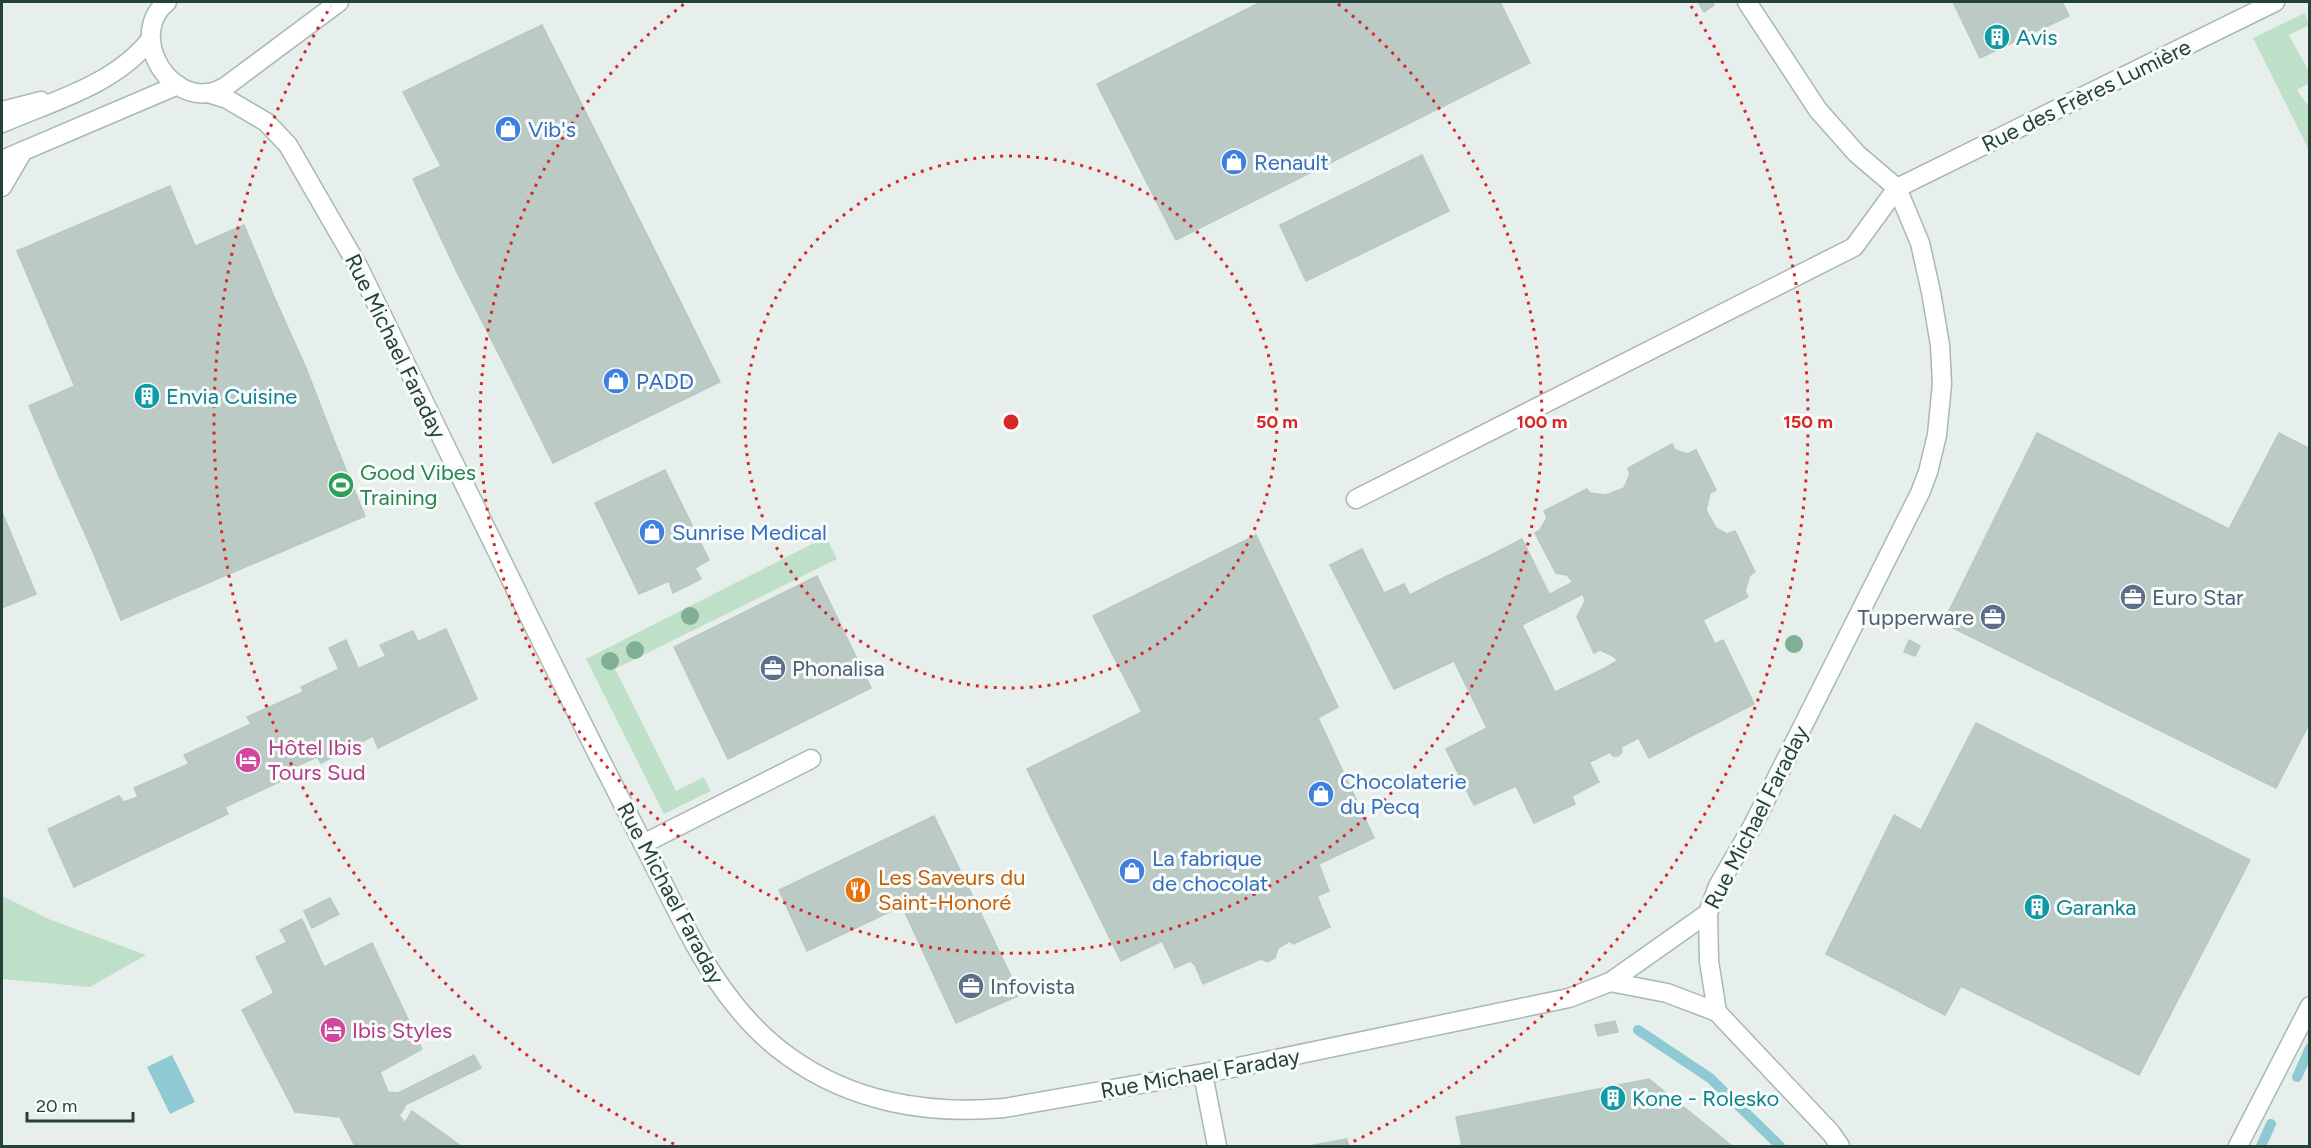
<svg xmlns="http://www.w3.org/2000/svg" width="2311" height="1148" font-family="Figtree,sans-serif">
<rect width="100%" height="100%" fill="#e6efeb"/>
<g fill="#bfe0c8">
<path d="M 2305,13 L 2309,25 L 2289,35 L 2309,72 L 2309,83 L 2297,90 L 2309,107 L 2309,150 L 2253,38 Z"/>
<path d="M 826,537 L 837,559 L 615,669 L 676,791 L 704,777 L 711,791 L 664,814 L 586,659 Z"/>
<path d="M 2,896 L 51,920 L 146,955 L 90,987 L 2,979 Z"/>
</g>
<path fill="#8ec9d4" d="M 172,1055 L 195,1102 L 170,1114 L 147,1067 Z"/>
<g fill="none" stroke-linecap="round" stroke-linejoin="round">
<g stroke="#8ec9d4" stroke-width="10">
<path d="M 1638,1030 L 1710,1078 L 1780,1146"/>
<path d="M 2297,1077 L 2310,1048"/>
<path d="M 2261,1146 L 2271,1124"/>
</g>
</g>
<g fill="#bbcac4" stroke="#b8c9c2" stroke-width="1.5">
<path d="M 1261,2 L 1500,2 L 1530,63 L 1176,240 L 1097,84 Z"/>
<path d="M 1698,2 L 1712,2 L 1714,5 L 1704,12 Z"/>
<path d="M 1953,2 L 2062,2 L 2069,16 L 1980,58 Z"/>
<path d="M 542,25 L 623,187 L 456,270 L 413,179 L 441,166 L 403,92 Z"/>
<path d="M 1422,155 L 1449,211 L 1306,281 L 1280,225 Z"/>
<path d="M 170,186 L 195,246 L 75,387 L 17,251 Z"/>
<path d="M 623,187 L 678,297 L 512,380 L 456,270 Z"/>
<path d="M 244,225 L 275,299 L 75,387 L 195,246 Z"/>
<path d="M 678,297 L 720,382 L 553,463 L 512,380 Z"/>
<path d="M 275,299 L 306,368 L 59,476 L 29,406 Z"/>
<path d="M 306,368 L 335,443 L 91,547 L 59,476 Z"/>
<path d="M 2037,433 L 2229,529 L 2279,433 L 2310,449 L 2310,722 L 2276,788 L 1943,623 Z"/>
<path d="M 335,443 L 365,516 L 121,620 L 91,547 Z"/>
<path d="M 1672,444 L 1675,450 L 1688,454 L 1696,450 L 1716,490 L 1710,493 L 1706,510 L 1716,528 L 1727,534 L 1735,531 L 1755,572 L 1750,575 L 1745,591 L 1748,597 L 1703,620 L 1715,644 L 1723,640 L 1754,704 L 1649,758 L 1603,669 L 1617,661 L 1615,657 L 1600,650 L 1594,653 L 1577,617 L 1585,601 L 1583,594 L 1567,575 L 1556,573 L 1535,533 L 1540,530 L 1547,518 L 1544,511 L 1587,489 L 1590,493 L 1606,495 L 1624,488 L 1630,474 L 1628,468 Z"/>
<path d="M 665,470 L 709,560 L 695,568 L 701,579 L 673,593 L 669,581 L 639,594 L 595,503 Z"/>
<path d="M 2,512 L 36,594 L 2,608 Z"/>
<path d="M 1256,535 L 1338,707 L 1318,718 L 1374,838 L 1319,864 L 1329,891 L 1317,896 L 1330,927 L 1293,944 L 1290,941 L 1278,948 L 1275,958 L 1267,962 L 1261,959 L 1203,984 L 1195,965 L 1190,961 L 1175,968 L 1162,941 L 1121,961 L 1027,769 L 1142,712 L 1093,616 Z"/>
<path d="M 1522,539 L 1556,608 L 1522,625 L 1599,782 L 1572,796 L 1575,804 L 1534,823 L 1516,786 L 1474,805 L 1446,749 L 1487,728 L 1454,661 L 1394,689 L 1330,565 L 1362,549 L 1384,593 L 1404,584 L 1410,595 L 1445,577 L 1451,589 L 1493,567 L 1487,557 Z"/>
<path d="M 1487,557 L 1493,567 L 1451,589 L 1445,577 Z"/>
<path d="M 817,576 L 871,688 L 728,759 L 674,647 Z"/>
<path d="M 1573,582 L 1583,594 L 1556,608 L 1550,594 Z"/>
<path d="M 446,629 L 477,699 L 378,748 L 373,736 L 321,763 L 317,757 L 290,769 L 292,776 L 225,807 L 228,814 L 74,887 L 48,829 L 119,796 L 124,802 L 138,797 L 134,788 L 189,764 L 184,755 L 251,724 L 247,717 L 303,692 L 301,687 L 343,667 L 346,674 Z"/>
<path d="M 413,631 L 418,642 L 386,656 L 380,645 Z"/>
<path d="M 346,640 L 358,668 L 346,674 L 343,667 L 339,669 L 329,648 Z"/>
<path d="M 1909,640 L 1920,646 L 1915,656 L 1904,652 Z"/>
<path d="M 1603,669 L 1639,738 L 1621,747 L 1622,752 L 1618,756 L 1613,756 L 1610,752 L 1590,762 L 1555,692 Z"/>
<path d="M 1976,723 L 2250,860 L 2139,1075 L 1961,986 L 1945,1015 L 1826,954 L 1894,815 L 1921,830 Z"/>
<path d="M 934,816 L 1020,995 L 956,1023 L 902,906 L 807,951 L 779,890 Z"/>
<path d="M 330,898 L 339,914 L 312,928 L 304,911 Z"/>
<path d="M 302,919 L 324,967 L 372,943 L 422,1049 L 380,1072 L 388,1092 L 398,1093 L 405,1105 L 404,1109 L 399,1115 L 405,1123 L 412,1111 L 461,1146 L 355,1146 L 340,1117 L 295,1112 L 242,1010 L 274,993 L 256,957 L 287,942 L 280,930 Z"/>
<path d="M 1615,1021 L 1618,1032 L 1598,1036 L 1595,1025 Z"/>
<path d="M 474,1055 L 481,1068 L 405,1105 L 398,1093 Z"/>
<path d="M 1649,1079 L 1732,1146 L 1462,1146 L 1456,1117 Z"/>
<path d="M 1347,1139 L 1348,1146 L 1309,1146 Z"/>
</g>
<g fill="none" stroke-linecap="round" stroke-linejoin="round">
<defs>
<g id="lane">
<path d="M 2,111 L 41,101"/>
<path d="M 2,187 L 23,151"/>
<path d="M 1356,499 L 1854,247 L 1897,188"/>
<path d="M 643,844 L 811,759"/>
<path d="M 1203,1074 L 1217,1146"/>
</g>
<g id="street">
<path d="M 167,2 C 129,32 164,99 208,93 C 213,93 220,89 225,87 L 339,2"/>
<path d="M 208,93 L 227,99 L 266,122 L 288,145 L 359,268 C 437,428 514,588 594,747 C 615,789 637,831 658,873 C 692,941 725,1011 788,1056 C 851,1102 928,1115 1004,1108 L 1238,1067 L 1569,998 L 1610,982 L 1708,913 L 1718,886 L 1752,827 L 1920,493 L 1928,472 L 1937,435 L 1942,384 L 1940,345 L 1931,292 L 1920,243 L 1897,188 L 1857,154 L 1818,110 L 1747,2"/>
<path d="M 2,123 C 53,101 114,85 150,40"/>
<path d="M 2,160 L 178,85"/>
<path d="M 1897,188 L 2275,2"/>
<path d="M 1708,913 L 1709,961 L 1717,1012"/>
<path d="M 1610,982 L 1667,993 L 1717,1012 L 1831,1133 L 1840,1146"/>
<path d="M 2238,1146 L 2310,1006"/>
</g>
</defs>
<use href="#lane" stroke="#a8b8b2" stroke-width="21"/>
<use href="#street" stroke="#a8b8b2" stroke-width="21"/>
<use href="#lane" stroke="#fff" stroke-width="18"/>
<use href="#street" stroke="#fff" stroke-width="18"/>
</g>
<g fill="#80af93">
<circle cx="690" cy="616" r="9"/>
<circle cx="1794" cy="644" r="9"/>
<circle cx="635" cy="650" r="9"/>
<circle cx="610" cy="661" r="9"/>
</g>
<g fill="none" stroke="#d62828" stroke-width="3" stroke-dasharray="3 6">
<circle cx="1011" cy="422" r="266"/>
<path d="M1338 4A531 531 0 1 1 684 4"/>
<path d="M674 1144A797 797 0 0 1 331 6M1691 6A797 797 0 0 1 1348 1144"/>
</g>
<defs>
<symbol id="building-disc" viewBox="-11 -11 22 22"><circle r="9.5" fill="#0f9aa8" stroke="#f7fbf9"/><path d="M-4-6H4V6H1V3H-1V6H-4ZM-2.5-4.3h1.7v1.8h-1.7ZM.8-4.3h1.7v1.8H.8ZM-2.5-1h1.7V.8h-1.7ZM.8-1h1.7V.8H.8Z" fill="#fff"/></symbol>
<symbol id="shop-disc" viewBox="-11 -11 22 22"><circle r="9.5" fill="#3f7fe0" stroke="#f7fbf9"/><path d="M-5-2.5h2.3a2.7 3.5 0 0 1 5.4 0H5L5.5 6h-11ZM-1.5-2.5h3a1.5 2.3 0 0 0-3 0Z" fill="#fff"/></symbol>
<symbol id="stadium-disc" viewBox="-11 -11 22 22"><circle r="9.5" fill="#2e9e5b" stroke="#f7fbf9"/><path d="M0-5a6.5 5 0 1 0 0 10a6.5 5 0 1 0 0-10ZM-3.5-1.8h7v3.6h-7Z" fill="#fff"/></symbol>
<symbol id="office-disc" viewBox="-11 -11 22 22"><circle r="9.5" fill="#5c6f8a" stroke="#f7fbf9"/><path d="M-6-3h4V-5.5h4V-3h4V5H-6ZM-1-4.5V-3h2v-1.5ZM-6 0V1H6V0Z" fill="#fff"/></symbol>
<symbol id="hotel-disc" viewBox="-11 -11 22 22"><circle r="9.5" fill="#d1479c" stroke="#f7fbf9"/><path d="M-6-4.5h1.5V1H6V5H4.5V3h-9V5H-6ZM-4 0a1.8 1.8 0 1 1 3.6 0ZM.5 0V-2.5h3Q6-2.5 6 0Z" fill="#fff"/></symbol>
<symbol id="restaurant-disc" viewBox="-11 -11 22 22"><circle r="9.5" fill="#e8710a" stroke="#f7fbf9"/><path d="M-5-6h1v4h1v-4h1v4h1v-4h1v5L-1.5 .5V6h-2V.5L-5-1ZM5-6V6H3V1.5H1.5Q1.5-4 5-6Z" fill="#fff"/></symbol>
</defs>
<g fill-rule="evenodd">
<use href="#building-disc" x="1982" y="22" width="30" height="30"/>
<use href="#shop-disc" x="493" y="114" width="30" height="30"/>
<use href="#shop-disc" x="1219" y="147" width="30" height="30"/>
<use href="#shop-disc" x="601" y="366" width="30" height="30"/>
<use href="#building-disc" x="132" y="381" width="30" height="30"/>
<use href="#stadium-disc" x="326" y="470" width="30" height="30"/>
<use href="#shop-disc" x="637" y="517" width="30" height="30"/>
<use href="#office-disc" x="2118" y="582" width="30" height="30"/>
<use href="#office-disc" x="1978" y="602" width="30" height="30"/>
<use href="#office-disc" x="758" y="653" width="30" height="30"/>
<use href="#hotel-disc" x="233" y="745" width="30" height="30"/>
<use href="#shop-disc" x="1306" y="779" width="30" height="30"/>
<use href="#shop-disc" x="1117" y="856" width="30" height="30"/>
<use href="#restaurant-disc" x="843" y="875" width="30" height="30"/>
<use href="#building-disc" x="2022" y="892" width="30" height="30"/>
<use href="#office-disc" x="956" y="971" width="30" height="30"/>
<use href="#hotel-disc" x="318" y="1015" width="30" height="30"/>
<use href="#building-disc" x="1598" y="1083" width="30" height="30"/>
</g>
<g text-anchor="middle" stroke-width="6" stroke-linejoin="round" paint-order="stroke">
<g font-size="22" fill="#0d838f" stroke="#f7fbf9" text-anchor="start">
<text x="2016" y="45">Avis</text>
<text x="166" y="404">Envia Cuisine</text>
<text x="2056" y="915">Garanka</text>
<text x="1632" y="1106">Kone - Rolesko</text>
</g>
<g font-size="22" fill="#24423a" stroke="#f7fbf9">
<text transform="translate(2086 95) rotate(-26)" y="8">Rue des Frères Lumière</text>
<text transform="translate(396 346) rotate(64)" y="8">Rue Michael Faraday</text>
<text transform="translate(1756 817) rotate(-63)" y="8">Rue Michael Faraday</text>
<text transform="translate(671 893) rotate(62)" y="8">Rue Michael Faraday</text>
<text transform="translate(1200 1073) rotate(-10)" y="8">Rue Michael Faraday</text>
</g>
<g font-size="22" fill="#366cbe" stroke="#f7fbf9" text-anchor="start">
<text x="528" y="137">Vib's</text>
<text x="1254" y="170">Renault</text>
<text x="636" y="389">PADD</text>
<text x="672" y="540">Sunrise Medical</text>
<text x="1340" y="789">Chocolaterie<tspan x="1340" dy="25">du Pecq</tspan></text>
<text x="1152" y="866">La fabrique<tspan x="1152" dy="25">de chocolat</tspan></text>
</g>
<g font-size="22" fill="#27864d" stroke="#f7fbf9" text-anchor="start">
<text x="360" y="480">Good Vibes<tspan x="360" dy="25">Training</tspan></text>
</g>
<g font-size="22" fill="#4e5e75" stroke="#f7fbf9" text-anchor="start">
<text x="2152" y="605">Euro Star</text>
<text x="1974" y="625" text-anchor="end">Tupperware</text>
<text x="792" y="676">Phonalisa</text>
<text x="990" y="994">Infovista</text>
</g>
<g font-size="22" fill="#b23c85" stroke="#f7fbf9" text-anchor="start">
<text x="268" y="755">Hôtel Ibis<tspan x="268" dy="25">Tours Sud</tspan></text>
<text x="352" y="1038">Ibis Styles</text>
</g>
<g font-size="22" fill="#c56008" stroke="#f7fbf9" text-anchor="start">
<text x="878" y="885">Les Saveurs du<tspan x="878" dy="25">Saint-Honoré</tspan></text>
</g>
</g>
<circle cx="1011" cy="422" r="9" fill="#d62828" stroke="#f7fbf9" stroke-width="3"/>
<g font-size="18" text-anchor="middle" font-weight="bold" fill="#d62828" stroke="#f7fbf9" stroke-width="6" stroke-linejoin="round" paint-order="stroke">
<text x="1277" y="428">50 m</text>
<text x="1542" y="428">100 m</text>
<text x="1808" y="428">150 m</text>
</g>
<rect width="2311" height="1148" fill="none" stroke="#24423a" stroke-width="6"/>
<path d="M27 1112v9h106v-9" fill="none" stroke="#24423a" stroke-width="3"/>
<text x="36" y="1112" font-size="18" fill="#24423a" stroke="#f7fbf9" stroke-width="4.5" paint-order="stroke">20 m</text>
</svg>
